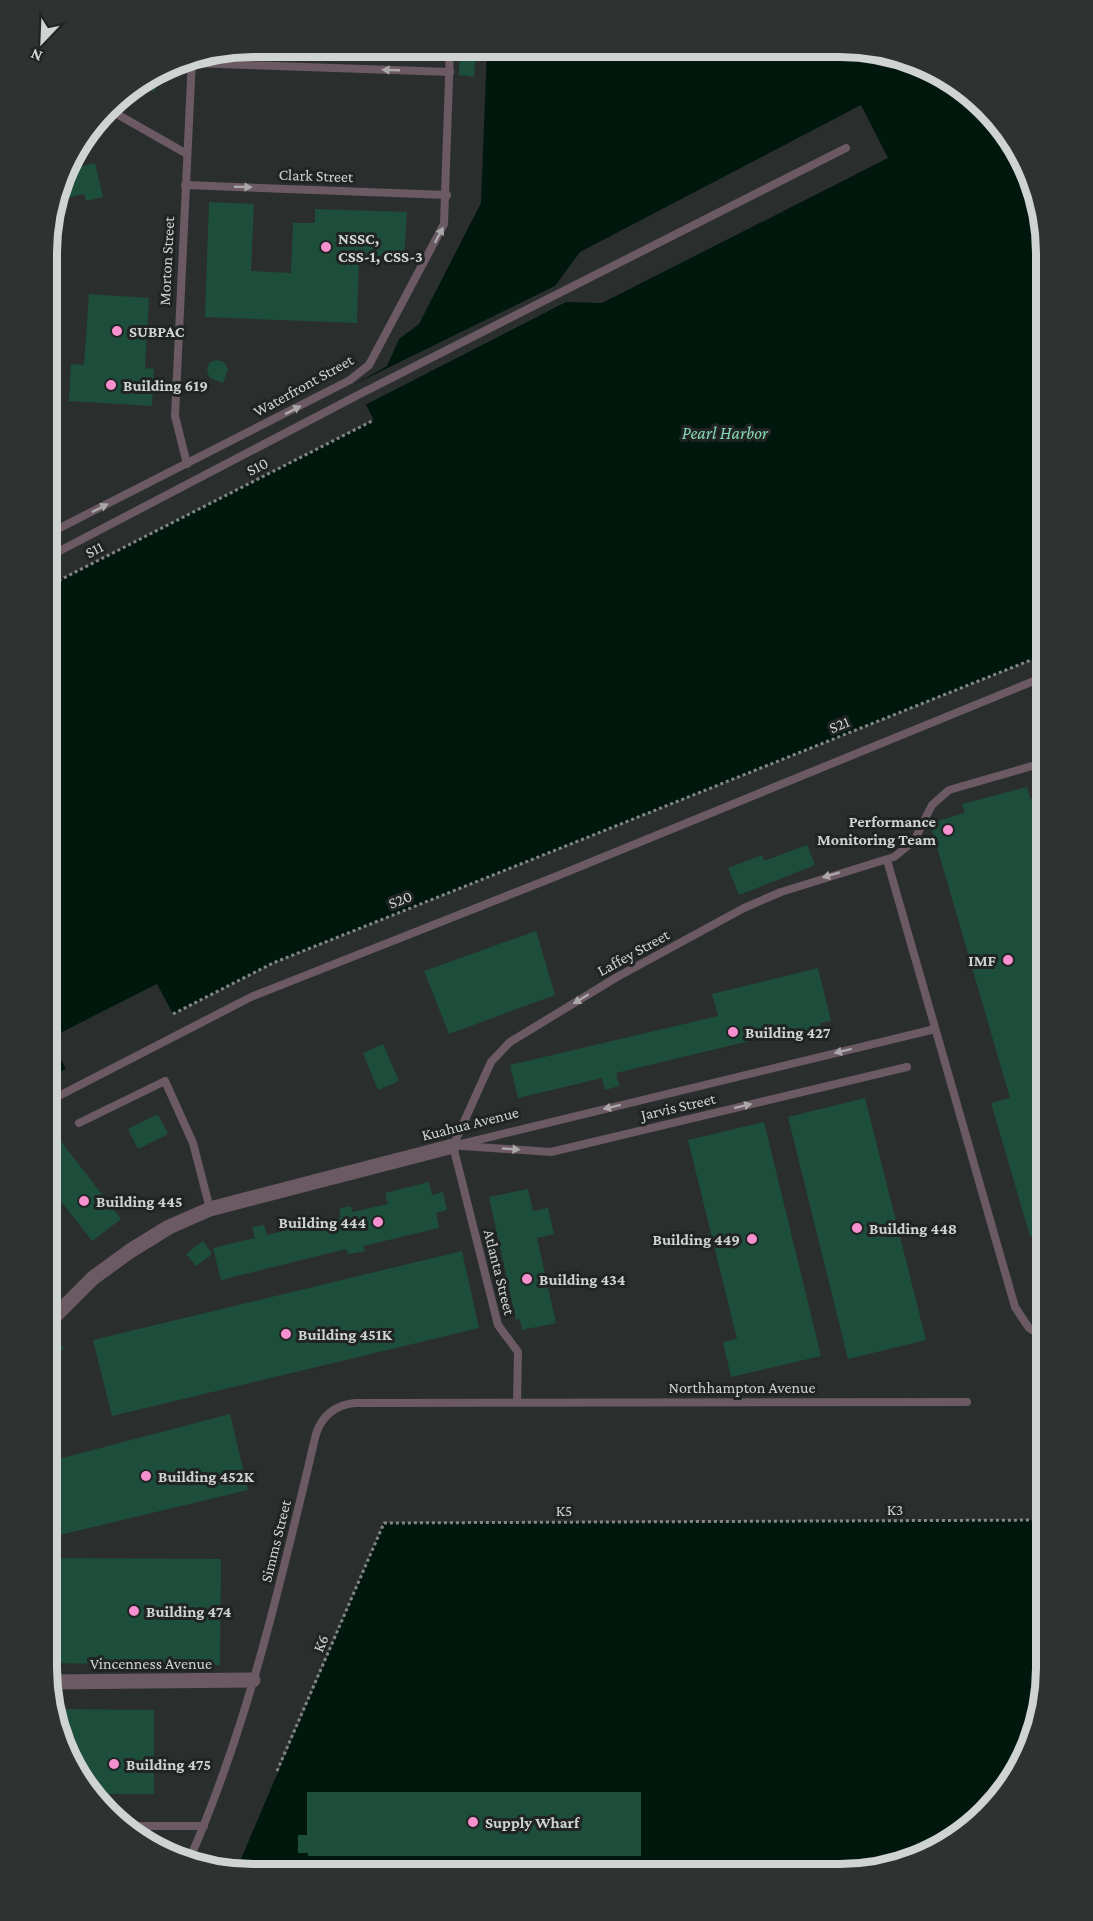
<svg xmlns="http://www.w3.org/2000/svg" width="1093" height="1921" font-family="'Crimson Pro',serif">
<rect width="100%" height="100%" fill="#2a2f2d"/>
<g fill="#00170e">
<path d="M 487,48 L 880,50 L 976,97 L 1035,186 L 1046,253 L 1046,654 L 273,963 L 173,1014 L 157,984 L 50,1038 L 66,1069 L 47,1078 L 48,586 L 374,420 L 355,384 L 387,366 L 399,339 L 419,324 L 481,203 Z"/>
<path d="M 1046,1520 L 1046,1682 L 1031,1747 L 1004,1794 L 966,1832 L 907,1863 L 840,1874 L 235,1873 L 384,1523 Z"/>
</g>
<path fill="#2a2f2d" d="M 861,105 L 888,158 L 602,303 L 566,302 L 365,405 L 355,384 L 555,286 L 580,252 Z"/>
<g fill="#1d4e3b">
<path d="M 460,48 L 476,48 L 474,77 L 459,75 Z"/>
<path d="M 168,66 L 154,92 L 139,84 L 148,78 Z"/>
<path d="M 95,163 L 103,197 L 86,201 L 84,194 L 56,200 L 65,170 Z"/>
<path d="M 209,202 L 254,204 L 251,271 L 291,273 L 293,223 L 315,223 L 315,209 L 407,212 L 404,257 L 359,255 L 357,323 L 205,317 Z"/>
<path d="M 89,294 L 149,298 L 145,368 L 154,369 L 152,406 L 69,401 L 71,364 L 84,365 Z"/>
<path d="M 216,360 L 224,362 L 228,369 L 223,383 L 210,378 L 207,371 L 209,363 Z"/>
<path d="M 1027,787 L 1030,799 L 1046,794 L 1046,1231 L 1030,1236 L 991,1103 L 1010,1098 L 930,823 L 965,813 L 962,804 Z"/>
<path d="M 807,845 L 815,865 L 739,895 L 728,868 L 762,855 L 764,861 Z"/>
<path d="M 536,931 L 555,995 L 449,1034 L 424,971 Z"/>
<path d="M 818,968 L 831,1021 L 820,1023 L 822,1030 L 781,1040 L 779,1034 L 616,1073 L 619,1086 L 605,1090 L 602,1078 L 518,1098 L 510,1065 L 718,1016 L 712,994 Z"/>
<path d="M 383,1044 L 399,1081 L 378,1090 L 363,1053 Z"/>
<path d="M 865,1098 L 926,1340 L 848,1359 L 788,1117 Z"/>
<path d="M 158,1114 L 168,1134 L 138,1149 L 128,1129 Z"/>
<path d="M 764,1122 L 821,1356 L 731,1377 L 723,1342 L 737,1339 L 688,1140 Z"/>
<path d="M 56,1135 L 121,1219 L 92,1241 L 47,1183 L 47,1142 Z"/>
<path d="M 429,1182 L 432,1195 L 443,1192 L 447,1210 L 436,1213 L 439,1228 L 363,1246 L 365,1251 L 348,1254 L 346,1249 L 221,1280 L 213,1248 L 255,1238 L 252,1227 L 264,1225 L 267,1235 L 341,1217 L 339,1209 L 351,1206 L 352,1212 L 388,1204 L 385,1193 Z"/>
<path d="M 528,1189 L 533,1211 L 548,1208 L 554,1234 L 537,1238 L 556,1323 L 522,1330 L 520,1319 L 516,1320 L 489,1197 Z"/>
<path d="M 203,1241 L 212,1254 L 196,1266 L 186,1254 Z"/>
<path d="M 462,1251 L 479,1328 L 112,1416 L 93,1340 Z"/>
<path d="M 47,1334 L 64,1348 L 47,1367 Z"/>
<path d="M 230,1414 L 248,1490 L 47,1538 L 47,1462 Z"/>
<path d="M 47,1558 L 221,1559 L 220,1665 L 46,1663 Z"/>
<path d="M 53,1709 L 154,1710 L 154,1794 L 89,1794 L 58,1735 Z"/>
<path d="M 307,1792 L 641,1792 L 641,1856 L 308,1856 L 308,1853 L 298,1853 L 298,1835 L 307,1835 Z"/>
</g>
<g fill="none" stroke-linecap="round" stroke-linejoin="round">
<g stroke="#838785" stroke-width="3" stroke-dasharray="3 3" stroke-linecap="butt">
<path d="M 48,586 L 374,420"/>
<path d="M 173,1014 L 273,963 L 1046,654"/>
<path d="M 277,1771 L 384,1523 L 1046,1520"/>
</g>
<g stroke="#6b5963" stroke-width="8">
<path d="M 191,63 L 450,72"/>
<path d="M 108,109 L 187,154"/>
<path d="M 185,185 L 447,195"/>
<path d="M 48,273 L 48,230"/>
<path d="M 187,464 L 175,416 L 192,59"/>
<path d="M 48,534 L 350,380 L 369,365 L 444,224 L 450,48"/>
<path d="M 48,557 L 360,394 L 846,148"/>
<path d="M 887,860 L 1015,1307 L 1029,1328 L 1046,1339"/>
<path d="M 47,1102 L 251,997 L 557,876 L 1046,676"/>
<path d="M 79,1123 L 165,1081 L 193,1143 L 210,1209"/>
<path d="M 453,1146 L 491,1062 L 510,1042 L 617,977 L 744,908 L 781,892 L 894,857 L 914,841 L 932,805 L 949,790 L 1046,762"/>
<path d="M 453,1146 L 935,1029"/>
<path d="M 453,1146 L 498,1325 L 518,1352 L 517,1402"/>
<path d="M 462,1146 L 551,1152 L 907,1067"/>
<path d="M 121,1826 L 204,1826"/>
<path d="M 190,1858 C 249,1723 282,1577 316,1434 C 322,1416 335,1405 355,1403 L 967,1402"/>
</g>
<g stroke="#6b5963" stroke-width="15">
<path d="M 47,1324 L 93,1278 L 130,1251 L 169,1227 L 210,1209 L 453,1146"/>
<path d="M 49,1682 L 253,1680"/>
</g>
</g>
<defs><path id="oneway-solid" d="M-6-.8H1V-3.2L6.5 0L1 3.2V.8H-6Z" transform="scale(1.5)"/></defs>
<g fill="#aca8aa">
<use href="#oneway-solid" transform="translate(391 70) rotate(-178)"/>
<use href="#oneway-solid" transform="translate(243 187) rotate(2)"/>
<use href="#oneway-solid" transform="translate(439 235) rotate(-62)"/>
<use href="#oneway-solid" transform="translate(293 410) rotate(-27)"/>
<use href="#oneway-solid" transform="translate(100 508) rotate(-27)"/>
<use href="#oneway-solid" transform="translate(831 875) rotate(164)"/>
<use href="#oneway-solid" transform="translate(581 999) rotate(149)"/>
<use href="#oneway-solid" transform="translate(843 1051) rotate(166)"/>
<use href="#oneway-solid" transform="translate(743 1106) rotate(-13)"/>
<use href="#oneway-solid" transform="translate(612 1107) rotate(166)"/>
<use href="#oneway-solid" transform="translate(511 1149) rotate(4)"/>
</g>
<g fill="#f790ce" stroke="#202523" stroke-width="2">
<circle cx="326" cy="247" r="6"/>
<circle cx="117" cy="331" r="6"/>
<circle cx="111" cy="385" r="6"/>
<circle cx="948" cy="830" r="6"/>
<circle cx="1008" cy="960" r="6"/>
<circle cx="733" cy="1032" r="6"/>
<circle cx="84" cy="1201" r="6"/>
<circle cx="378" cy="1222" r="6"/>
<circle cx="857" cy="1228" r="6"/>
<circle cx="752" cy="1239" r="6"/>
<circle cx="527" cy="1279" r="6"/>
<circle cx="286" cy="1334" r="6"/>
<circle cx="146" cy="1476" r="6"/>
<circle cx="134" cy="1611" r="6"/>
<circle cx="114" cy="1764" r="6"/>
<circle cx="473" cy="1822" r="6"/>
</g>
<g text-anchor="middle" stroke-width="6" stroke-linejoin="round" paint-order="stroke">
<g font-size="16" fill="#cfd3d1" stroke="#202523">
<text transform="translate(316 175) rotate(2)" y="6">Clark Street</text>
<text transform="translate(166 261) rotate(-87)" y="6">Morton Street</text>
<text transform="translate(303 385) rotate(-29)" y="6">Waterfront Street</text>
<text transform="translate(257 466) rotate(-27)" y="6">S10</text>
<text transform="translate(94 549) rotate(-27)" y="6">S11</text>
<text transform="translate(839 724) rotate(-22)" y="6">S21</text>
<text transform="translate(400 899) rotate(-22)" y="6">S20</text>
<text transform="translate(633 952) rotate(-29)" y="6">Laffey Street</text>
<text transform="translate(678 1106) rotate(-13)" y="6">Jarvis Street</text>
<text transform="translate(470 1123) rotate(-14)" y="6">Kuahua Avenue</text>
<text transform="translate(500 1272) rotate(76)" y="6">Atlanta Street</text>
<text x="742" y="1393">Northhampton Avenue</text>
<text x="895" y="1515">K3</text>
<text x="564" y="1516">K5</text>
<text transform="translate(275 1541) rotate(-76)" y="6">Simms Street</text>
<text transform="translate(320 1643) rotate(-67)" y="6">K6</text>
<text x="151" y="1669">Vincenness Avenue</text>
</g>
<g font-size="16" font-weight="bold" fill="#cfd3d1" stroke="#202523" text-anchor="start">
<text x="338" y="244">NSSC,<tspan x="338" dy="18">CSS-1, CSS-3</tspan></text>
<text x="129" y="337">SUBPAC</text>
<text x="123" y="391">Building 619</text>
<text x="936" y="827" text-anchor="end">Performance<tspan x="936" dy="18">Monitoring Team</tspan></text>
<text x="996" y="966" text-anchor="end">IMF</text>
<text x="745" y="1038">Building 427</text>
<text x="96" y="1207">Building 445</text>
<text x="366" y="1228" text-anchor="end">Building 444</text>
<text x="869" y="1234">Building 448</text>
<text x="740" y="1245" text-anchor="end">Building 449</text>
<text x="539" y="1285">Building 434</text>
<text x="298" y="1340">Building 451K</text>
<text x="158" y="1482">Building 452K</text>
<text x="146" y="1617">Building 474</text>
<text x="126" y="1770">Building 475</text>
<text x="485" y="1828">Supply Wharf</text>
</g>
<g font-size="18" font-style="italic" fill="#87d6b5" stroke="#202523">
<text x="725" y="439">Pearl Harbor</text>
</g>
</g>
<path d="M0 0H1093V1921H0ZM253 57H840A196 196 0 0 1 1036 253V1668A196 196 0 0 1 840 1864H253A196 196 0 0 1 57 1668V253A196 196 0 0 1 253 57Z" fill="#2e3331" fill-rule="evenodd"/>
<path fill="none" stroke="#cfd3d1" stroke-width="8" d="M253 57H840A196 196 0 0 1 1036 253V1668A196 196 0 0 1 840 1864H253A196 196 0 0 1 57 1668V253A196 196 0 0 1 253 57Z"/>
<g transform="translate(42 42) rotate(203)" stroke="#202523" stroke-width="4.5" paint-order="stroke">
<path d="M0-4.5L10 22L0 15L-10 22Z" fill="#cfd3d1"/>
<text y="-9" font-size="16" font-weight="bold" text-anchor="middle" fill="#cfd3d1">N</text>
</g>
</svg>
